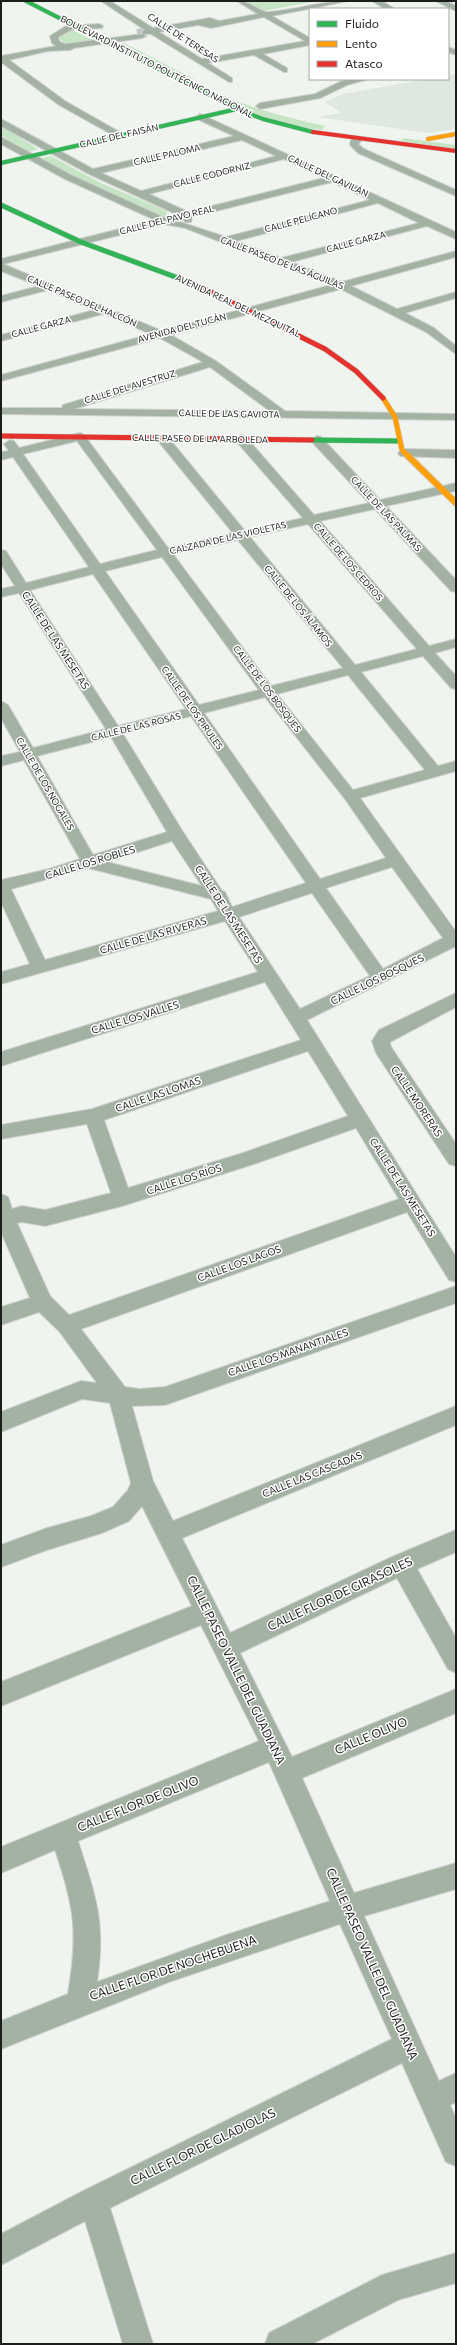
<svg xmlns="http://www.w3.org/2000/svg" width="457" height="2345" font-family="Commissioner,sans-serif">
<rect width="100%" height="100%" fill="#eff4ef"/>
<path fill="#dee8de" d="M 456,74 L 456,129 L 428,133 L 317,117 L 342,113 L 325,102 L 343,94 L 427,79 L 448,79 L 448,75 Z"/>
<g fill="#c6e5c5">
<path d="M 245,1 L 318,1 L 263,11 Z"/>
<path d="M 72,30 L 97,42 C 83,44 69,49 59,38 L 65,32 Z"/>
<path d="M 124,43 L 194,79 L 188,81 L 119,44 Z"/>
<path d="M 205,88 C 244,106 284,117 325,126 L 322,130 L 280,124 L 199,90 Z"/>
<path d="M 1,126 L 38,149 L 29,152 L 1,135 Z"/>
<path d="M 403,138 L 456,145 L 456,149 L 401,141 Z"/>
<path d="M 51,156 L 101,183 L 167,211 L 167,216 L 162,218 L 89,187 L 38,159 Z"/>
</g>
<g fill="none" stroke-linecap="round" stroke-linejoin="round">
<path stroke="#c5c9c5" stroke-width="8" stroke-dasharray="8 4" stroke-linecap="butt" d="M 137,33 L 145,32"/>
<defs>
<g id="street">
<path d="M 101,1 L 110,1 L 153,28 L 210,18 L 219,21 L 258,14 L 237,1 C 251,1 261,13 268,12 C 295,10 321,1 348,1 L 272,16 L 310,38 L 310,45 L 263,54 L 287,68 L 287,72 L 284,72 L 254,55 L 208,63 L 232,78 L 232,82 L 229,82 L 151,34 L 143,34 L 142,32 L 145,30 ZM 264,17 L 305,41 L 202,59 L 159,32 L 198,25 L 211,28 Z"/>
<path d="M 372,1 L 382,1 L 395,9 L 385,9 Z"/>
<path d="M 436,1 L 446,1 L 456,6 L 456,11 Z"/>
<path d="M 99,24 L 103,26 L 102,28 L 71,30 L 58,37 L 60,42 L 66,44 L 142,34 L 146,36 L 142,38 L 74,48 L 70,50 L 48,51 L 9,60 L 65,101 L 123,134 L 124,136 L 120,139 L 59,105 L 1,62 L 1,56 L 56,46 L 52,43 L 50,36 L 66,26 Z"/>
<path d="M 448,47 L 456,50 L 456,55 L 448,52 Z"/>
<path d="M 353,79 L 369,79 L 347,85 L 320,98 L 260,109 L 256,106 L 260,103 L 315,94 L 342,81 Z"/>
<path d="M 200,114 L 456,232 L 456,239 L 427,226 L 291,262 L 342,282 L 456,251 L 456,257 L 351,286 L 397,309 L 456,292 L 456,298 L 405,313 L 434,328 L 456,346 L 456,354 L 426,332 L 341,289 L 171,335 L 216,361 L 285,411 L 456,414 L 456,420 L 1,414 L 1,408 L 62,408 L 63,405 L 203,362 L 160,338 L 1,381 L 1,375 L 151,334 L 103,314 L 1,341 L 1,335 L 94,310 L 48,290 L 1,302 L 1,296 L 39,286 L 1,271 L 1,259 L 155,220 L 65,179 L 1,144 L 1,137 L 71,175 L 165,218 L 178,215 L 89,174 L 1,126 L 1,119 L 93,169 L 234,136 L 197,119 L 196,117 ZM 242,140 L 276,156 L 141,191 L 101,173 ZM 284,159 L 324,178 L 188,212 L 149,194 ZM 332,182 L 370,200 L 226,237 L 177,221 L 183,219 L 185,222 L 191,222 L 192,217 ZM 378,203 L 419,223 L 281,258 L 236,241 ZM 164,224 L 185,228 L 331,285 L 162,331 L 3,264 ZM 210,367 L 270,411 L 74,409 Z"/>
<path d="M 356,137 L 362,137 L 363,139 L 358,144 L 364,149 L 456,190 L 456,196 L 358,153 L 350,145 L 351,140 Z"/>
<path d="M 80,433 L 84,435 L 168,548 L 233,533 L 159,442 L 157,439 L 163,435 L 167,436 L 245,531 L 303,518 L 237,442 L 235,439 L 241,435 L 245,436 L 314,515 L 369,503 L 313,443 L 311,440 L 317,436 L 321,437 L 380,500 L 456,483 L 456,491 L 386,506 L 456,580 L 456,592 L 451,591 L 375,509 L 320,521 L 429,646 L 456,639 L 456,647 L 435,653 L 456,676 L 456,689 L 451,688 L 423,656 L 361,672 L 438,766 L 456,761 L 456,771 L 360,798 L 456,932 L 456,946 L 307,1020 L 456,1257 L 456,1282 L 449,1280 L 407,1212 L 81,1329 L 125,1387 L 140,1389 L 165,1387 L 456,1286 L 456,1303 L 165,1405 L 132,1406 L 153,1481 L 173,1521 L 456,1406 L 456,1425 L 182,1538 L 230,1633 L 394,1556 L 456,1530 L 456,1552 L 417,1569 L 456,1638 L 456,1673 L 448,1669 L 397,1578 L 240,1653 L 292,1757 L 456,1689 L 456,1713 L 302,1778 L 354,1893 L 456,1863 L 456,1889 L 364,1916 L 439,2081 L 456,2073 L 456,2102 L 450,2105 L 456,2119 L 456,2166 L 446,2162 L 402,2063 L 110,2208 L 153,2344 L 123,2344 L 85,2221 L 1,2265 L 1,2234 L 83,2191 L 392,2039 L 340,1924 L 169,1982 L 1,2049 L 1,2021 L 68,1994 C 78,1932 75,1909 55,1850 L 1,1873 L 1,1847 L 259,1741 L 201,1625 L 1,1706 L 1,1682 L 192,1606 L 142,1506 L 129,1521 L 102,1533 L 47,1550 L 1,1567 L 1,1545 L 47,1528 L 91,1516 L 113,1507 L 128,1490 L 131,1483 L 110,1403 L 82,1399 L 1,1432 L 1,1412 L 81,1381 L 97,1383 L 59,1331 L 39,1312 L 1,1325 L 1,1307 L 30,1298 L 1,1232 L 1,1194 L 8,1197 L 12,1209 L 22,1206 L 45,1210 L 111,1193 L 87,1124 L 1,1139 L 1,1125 L 92,1109 L 301,1040 L 265,982 L 1,1066 L 1,1052 L 258,972 L 225,921 L 1,984 L 1,972 L 30,964 L 1,902 L 1,880 L 49,869 L 80,859 L 24,760 L 1,766 L 1,756 L 20,752 L 1,718 L 1,701 L 8,705 L 33,748 L 106,729 L 19,593 L 1,597 L 1,589 L 15,586 L 1,564 L 1,550 L 6,551 L 26,583 L 89,567 L 13,457 L 1,460 L 1,452 L 9,451 L 4,444 L 10,440 L 14,441 L 19,448 ZM 77,441 L 157,550 L 100,564 L 23,454 ZM 308,524 L 417,649 L 355,665 L 250,537 ZM 238,540 L 343,668 L 271,686 L 173,554 ZM 162,557 L 259,690 L 199,705 L 105,571 ZM 93,574 L 186,709 L 118,726 L 30,590 ZM 348,675 L 425,770 L 353,790 L 277,694 ZM 265,697 L 345,799 L 386,858 L 320,879 L 204,713 ZM 191,716 L 306,883 L 232,907 L 225,892 L 222,891 L 183,832 L 123,734 ZM 111,737 L 167,832 L 93,855 L 37,756 ZM 172,841 L 202,886 L 107,862 ZM 392,867 L 443,938 L 383,969 L 326,888 ZM 88,868 L 211,899 L 218,911 L 45,960 L 11,889 ZM 312,893 L 370,976 L 300,1009 L 239,917 ZM 308,1051 L 348,1116 L 243,1153 L 128,1188 L 104,1120 ZM 356,1128 L 399,1199 L 69,1315 L 50,1296 L 17,1223 L 22,1222 L 45,1226 L 122,1206 L 254,1164 ZM 269,1762 L 330,1901 L 226,1935 L 97,1982 C 106,1922 96,1897 78,1841 Z"/>
<path d="M 404,449 L 456,450 L 456,458 L 400,456 L 398,453 Z"/>
<path d="M 456,993 L 456,1007 L 390,1042 L 391,1047 L 456,1144 L 456,1166 L 449,1164 L 376,1053 L 372,1041 L 379,1030 Z"/>
<path d="M 456,2253 L 456,2283 L 398,2300 L 312,2344 L 265,2344 L 269,2333 L 382,2275 Z"/>
</g>
<g id="fast-far1">
<path d="M 26,1 L 237,109 L 263,119 L 313,132"/>
<path d="M 1,163 L 237,109"/>
</g>
<g id="fast">
<path d="M 1,205 L 81,242 L 197,285"/>
<path d="M 312,440 L 399,441"/>
</g>
<path id="slow-far2" d="M 428,139 L 456,134"/>
<path id="slow-far1" d="M 383,398 L 395,417 L 402,450 L 408,456"/>
<path id="slow" d="M 407,455 L 456,503"/>
<path id="jam-far1" d="M 313,132 L 456,151"/>
<g id="jam">
<path d="M 197,285 L 325,349 L 356,371 L 383,398"/>
<path d="M 1,436 L 312,440"/>
</g>
</defs>
<use href="#street" stroke="#ced1ce" stroke-width="2"/>
<use href="#fast-far1" stroke="#ced1ce" stroke-width="5"/>
<use href="#fast" stroke="#ced1ce" stroke-width="6"/>
<use href="#slow-far2" stroke="#ced1ce" stroke-width="5"/>
<use href="#slow-far1" stroke="#ced1ce" stroke-width="6"/>
<use href="#slow" stroke="#ced1ce" stroke-width="8"/>
<use href="#jam-far1" stroke="#ced1ce" stroke-width="5"/>
<use href="#jam" stroke="#ced1ce" stroke-width="6"/>
<use href="#street" fill="#a4b2a3" fill-rule="evenodd"/>
<use href="#fast-far1" stroke="#30b455" stroke-width="4"/>
<use href="#fast" stroke="#30b455" stroke-width="5"/>
<use href="#slow-far2" stroke="#ff9f0a" stroke-width="4"/>
<use href="#slow-far1" stroke="#ff9f0a" stroke-width="5"/>
<use href="#slow" stroke="#ff9f0a" stroke-width="6"/>
<use href="#jam-far1" stroke="#e5322d" stroke-width="4"/>
<use href="#jam" stroke="#e5322d" stroke-width="5"/>
</g>
<g text-anchor="middle" stroke-width="3" stroke-linejoin="round" paint-order="stroke">
<g font-size="9" fill="#1b1e1b" stroke="#fff">
<text transform="translate(183 38) rotate(33)" y="3">CALLE DE TERESAS</text>
<text transform="translate(157 67) rotate(27)" y="3">BOULEVARD INSTITUTO POLITÉCNICO NACIONAL</text>
<text transform="translate(119 136) rotate(-13)" y="3">CALLE DEL FAISÁN</text>
<text transform="translate(167 155) rotate(-13)" y="3">CALLE PALOMA</text>
<text transform="translate(212 175) rotate(-14)" y="3">CALLE CODORNIZ</text>
<text transform="translate(328 176) rotate(25)" y="3">CALLE DEL GAVILÁN</text>
<text transform="translate(167 220) rotate(-14)" y="3">CALLE DEL PAVO REAL</text>
<text transform="translate(301 220) rotate(-15)" y="3">CALLE PELÍCANO</text>
<text transform="translate(356 242) rotate(-15)" y="3">CALLE GARZA</text>
<text transform="translate(282 263) rotate(21)" y="3">CALLE PASEO DE LAS ÁGUILAS</text>
<text transform="translate(82 301) rotate(23)" y="3">CALLE PASEO DEL HALCÓN</text>
<text transform="translate(238 306) rotate(25)" y="3">AVENIDA REAL DEL MEZQUITAL</text>
<text transform="translate(41 327) rotate(-15)" y="3">CALLE GARZA</text>
<text transform="translate(182 328) rotate(-15)" y="3">AVENIDA DEL TUCÁN</text>
<text transform="translate(130 387) rotate(-17)" y="3">CALLE DEL AVESTRUZ</text>
<text transform="translate(229 414) rotate(1)" y="3">CALLE DE LAS GAVIOTA</text>
<text transform="translate(200 439) rotate(1)" y="3">CALLE PASEO DE LA ARBOLEDA</text>
<text transform="translate(386 514) rotate(47)" y="3">CALLE DE LAS PALMAS</text>
<text transform="translate(228 538) rotate(-13)" y="3">CALZADA DE LAS VIOLETAS</text>
<text transform="translate(348 562) rotate(49)" y="3">CALLE DE LOS CEDROS</text>
<text transform="translate(298 606) rotate(51)" y="3">CALLE DE LOS ÁLAMOS</text>
<text transform="translate(267 689) rotate(53)" y="3">CALLE DE LOS BOSQUES</text>
<text transform="translate(192 708) rotate(55)" y="3">CALLE DE LOS PIRULES</text>
<text transform="translate(136 727) rotate(-14)" y="3">CALLE DE LAS ROSAS</text>
<text transform="translate(45 784) rotate(60)" y="3">CALLE DE LOS NOGALES</text>
</g>
<g font-size="10" fill="#1b1e1b" stroke="#fff">
<text transform="translate(56 640) rotate(57)" y="4">CALLE DE LAS MESETAS</text>
<text transform="translate(90 862) rotate(-17)" y="4">CALLE LOS ROBLES</text>
<text transform="translate(229 914) rotate(57)" y="4">CALLE DE LAS MESETAS</text>
<text transform="translate(153 935) rotate(-16)" y="4">CALLE DE LAS RIVERAS</text>
<text transform="translate(377 979) rotate(-26)" y="4">CALLE LOS BOSQUES</text>
<text transform="translate(135 1017) rotate(-17)" y="4">CALLE LOS VALLES</text>
<text transform="translate(158 1094) rotate(-19)" y="4">CALLE LAS LOMAS</text>
<text transform="translate(417 1101) rotate(56)" y="4">CALLE MORERAS</text>
<text transform="translate(184 1179) rotate(-18)" y="4">CALLE LOS RÍOS</text>
<text transform="translate(403 1187) rotate(58)" y="4">CALLE DE LAS MESETAS</text>
<text transform="translate(239 1263) rotate(-20)" y="4">CALLE LOS LAGOS</text>
<text transform="translate(288 1352) rotate(-19)" y="4">CALLE LOS MANANTIALES</text>
<text transform="translate(312 1474) rotate(-22)" y="4">CALLE LAS CASCADAS</text>
</g>
<g font-size="12" fill="#1b1e1b" stroke="#fff">
<text transform="translate(340 1594) rotate(-25)" y="4">CALLE FLOR DE GIRASOLES</text>
<text transform="translate(236 1670) rotate(64)" y="4">CALLE PASEO VALLE DEL GUADIANA</text>
<text transform="translate(371 1736) rotate(-23)" y="4">CALLE OLIVO</text>
<text transform="translate(138 1804) rotate(-22)" y="4">CALLE FLOR DE OLIVO</text>
<text transform="translate(372 1964) rotate(66)" y="4">CALLE PASEO VALLE DEL GUADIANA</text>
<text transform="translate(173 1968) rotate(-19)" y="4">CALLE FLOR DE NOCHEBUENA</text>
<text transform="translate(203 2147) rotate(-26)" y="4">CALLE FLOR DE GLADIOLAS</text>
</g>
</g>
<rect width="457" height="2345" fill="none" stroke="#1b1e1b" stroke-width="4"/>
<rect x="309" y="8" width="140" height="72" fill="#ffffff" stroke="#a4a5a4"/>
<rect x="317" y="21" width="20" height="6" fill="#30b455" stroke="#a4a5a4"/>
<text x="345" y="28" font-size="12" fill="#1b1e1b">Fluido</text>
<rect x="317" y="41" width="20" height="6" fill="#ff9f0a" stroke="#a4a5a4"/>
<text x="345" y="48" font-size="12" fill="#1b1e1b">Lento</text>
<rect x="317" y="61" width="20" height="6" fill="#e5322d" stroke="#a4a5a4"/>
<text x="345" y="68" font-size="12" fill="#1b1e1b">Atasco</text>
</svg>
